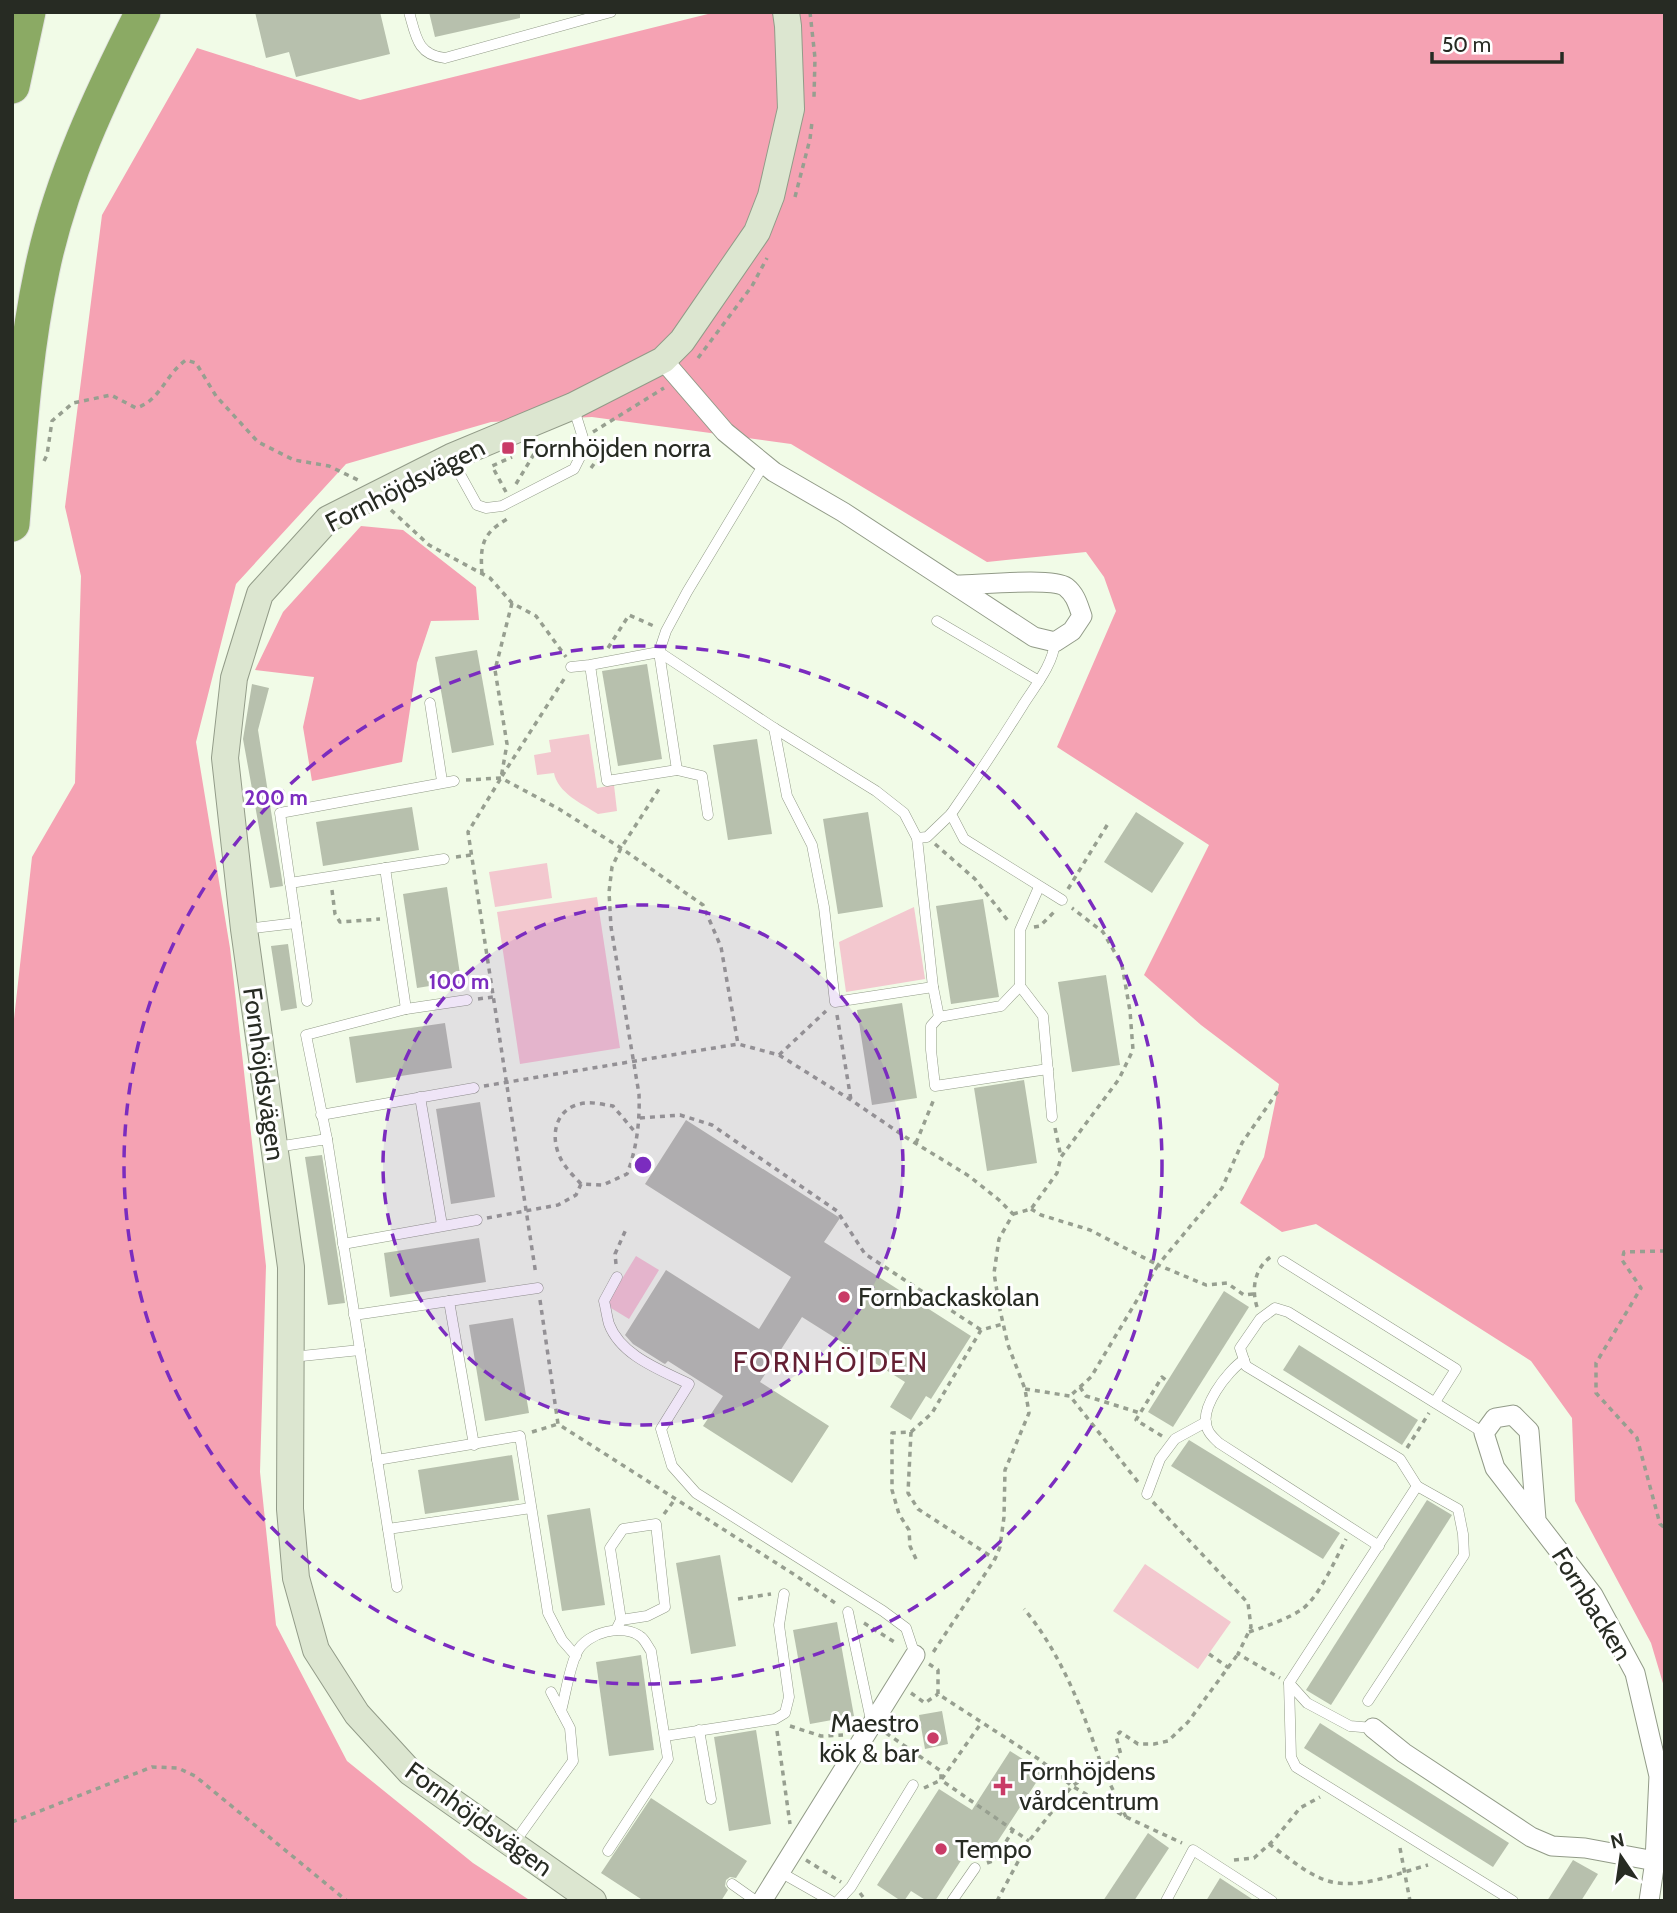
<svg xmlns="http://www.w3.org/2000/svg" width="1677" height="1913" font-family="Cabin,sans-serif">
<rect width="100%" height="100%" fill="#f1fbe7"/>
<g fill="#f3c8cf">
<path d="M 589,734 L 597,788 L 614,785 L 617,811 L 598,814 C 581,803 558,793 554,773 L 537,775 L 534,755 L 551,752 L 549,740 Z"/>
<path d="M 547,863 L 552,898 L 495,907 L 489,872 Z"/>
<path d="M 597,897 L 620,1048 L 520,1064 L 497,912 Z"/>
<path d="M 914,907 L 925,979 L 846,992 L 839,942 Z"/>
<path d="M 636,1256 L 659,1270 L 629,1319 L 606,1305 Z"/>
<path d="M 1145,1564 L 1231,1622 L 1198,1669 L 1113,1611 Z"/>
</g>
<g fill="#f5a2b3">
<path d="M 716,12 L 1665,12 L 1665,1690 L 1651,1643 L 1575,1501 L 1572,1418 L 1531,1361 L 1316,1224 L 1282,1232 L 1240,1203 L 1264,1157 L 1279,1084 L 1201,1025 L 1144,975 L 1209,845 L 1057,747 L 1116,611 L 1104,577 L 1086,552 L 987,562 L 791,444 L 592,417 L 491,422 L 346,464 L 236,584 L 196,742 L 230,948 L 266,1266 L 260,1472 L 276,1625 L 347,1761 L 473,1863 L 531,1901 L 12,1901 L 12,1037 L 32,857 L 75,783 L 81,576 L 65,507 L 102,215 L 197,48 L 360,100 Z"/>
<path d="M 361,526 L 403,530 L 476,587 L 479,620 L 431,621 L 417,663 L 402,762 L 312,781 L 303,727 L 314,677 L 255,670 L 283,612 Z"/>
</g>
<g fill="#b7c0ad">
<path d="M 255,12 L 380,12 L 390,54 L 296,77 L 289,52 L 266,58 Z"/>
<path d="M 429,12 L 520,12 L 520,18 L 435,37 Z"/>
<path d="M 477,650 L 494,745 L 452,753 L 435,657 Z"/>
<path d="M 647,664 L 662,759 L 618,766 L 602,671 Z"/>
<path d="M 252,684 L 269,688 L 258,730 L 283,886 L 270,888 L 243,739 Z"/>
<path d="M 757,739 L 772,834 L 728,840 L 713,745 Z"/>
<path d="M 412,807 L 419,850 L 323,866 L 316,822 Z"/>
<path d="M 868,812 L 883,907 L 838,914 L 823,819 Z"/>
<path d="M 1136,812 L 1184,843 L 1152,893 L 1104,862 Z"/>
<path d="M 447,887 L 461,981 L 417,988 L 403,894 Z"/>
<path d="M 983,899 L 999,997 L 951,1004 L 936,906 Z"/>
<path d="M 288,944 L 297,1008 L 281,1011 L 271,946 Z"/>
<path d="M 1106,975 L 1120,1065 L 1072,1072 L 1058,982 Z"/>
<path d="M 902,1003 L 917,1098 L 872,1105 L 857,1010 Z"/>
<path d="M 445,1023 L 452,1068 L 356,1083 L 349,1037 Z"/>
<path d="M 1024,1080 L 1037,1163 L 987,1171 L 974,1088 Z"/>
<path d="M 480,1102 L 495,1197 L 451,1204 L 436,1109 Z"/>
<path d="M 686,1120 L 840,1218 L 824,1242 L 971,1336 L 931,1399 L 926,1396 L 911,1420 L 890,1407 L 905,1382 L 802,1317 L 760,1382 L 829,1426 L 792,1483 L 703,1426 L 723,1396 L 668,1361 L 665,1364 L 663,1363 L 633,1344 L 625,1335 L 666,1270 L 759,1329 L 791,1277 L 645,1184 Z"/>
<path d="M 322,1155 L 345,1303 L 328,1305 L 305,1157 Z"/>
<path d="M 479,1238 L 486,1282 L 390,1297 L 384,1253 Z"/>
<path d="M 1224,1291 L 1249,1307 L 1173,1427 L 1148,1412 Z"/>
<path d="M 513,1318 L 529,1413 L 485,1421 L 469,1325 Z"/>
<path d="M 1299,1345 L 1418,1420 L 1402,1445 L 1283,1370 Z"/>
<path d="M 1189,1440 L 1340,1533 L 1323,1559 L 1171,1466 Z"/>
<path d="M 512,1455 L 519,1500 L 425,1514 L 418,1470 Z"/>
<path d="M 1427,1500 L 1452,1515 L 1331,1705 L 1306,1690 Z"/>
<path d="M 590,1508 L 605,1605 L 562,1611 L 547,1515 Z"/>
<path d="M 720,1555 L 736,1646 L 691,1654 L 676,1563 Z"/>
<path d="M 837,1622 L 854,1716 L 810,1724 L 793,1630 Z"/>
<path d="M 641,1655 L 654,1750 L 609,1756 L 596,1662 Z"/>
<path d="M 942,1711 L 948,1744 L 925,1749 L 919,1715 Z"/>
<path d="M 1320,1723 L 1509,1843 L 1493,1867 L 1304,1748 Z"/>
<path d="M 756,1730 L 771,1824 L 729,1831 L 714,1737 Z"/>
<path d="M 1010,1751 L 1043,1772 L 988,1856 L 971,1845 L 935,1901 L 927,1901 L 911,1891 L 904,1901 L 901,1901 L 877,1885 L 939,1789 L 972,1810 Z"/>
<path d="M 651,1798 L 747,1861 L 736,1878 L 730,1877 L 726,1880 L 725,1886 L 728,1890 L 721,1901 L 644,1901 L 601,1873 Z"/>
<path d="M 1148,1833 L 1169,1848 L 1134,1901 L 1103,1901 Z"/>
<path d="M 1573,1860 L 1598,1874 L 1581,1901 L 1547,1901 Z"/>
<path d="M 1220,1878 L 1255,1901 L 1206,1901 Z"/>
</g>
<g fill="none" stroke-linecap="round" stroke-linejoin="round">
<defs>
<g id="lane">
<path d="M 409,12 C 416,36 417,55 445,58 L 611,12"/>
<path d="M 451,458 L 477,505 L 486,508 L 502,506 L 574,469 L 581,455 L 583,438 L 573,406"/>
<path d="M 764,464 L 687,592 L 666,631 L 659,652 L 774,728 L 876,791 L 904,813 L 917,838 L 933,987 L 939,1017 L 1001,1006 L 1020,986"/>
<path d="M 937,621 L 1039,681"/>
<path d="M 1055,642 C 1053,665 1035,686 1023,705 C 1000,742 976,778 951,814 L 964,839 L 1062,900"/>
<path d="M 571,667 L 590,665 L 607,781 L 677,770 L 659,652 L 590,665"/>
<path d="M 430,703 L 442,781"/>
<path d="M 774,728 L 787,796 L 812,845 L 824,907 L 835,1002 L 933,987"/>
<path d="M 677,770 L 702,776 L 708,815"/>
<path d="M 917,838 L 927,837 L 951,814"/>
<path d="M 385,868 L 406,1009"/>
<path d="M 290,883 L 444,859"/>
<path d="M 1039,887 L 1020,930 L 1020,986 L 1043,1016 L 1052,1117"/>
<path d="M 296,923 L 307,1001"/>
<path d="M 246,929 L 296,923 L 280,813 L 454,781"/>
<path d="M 939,1017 L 931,1026 L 931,1050 L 935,1086 L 1048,1069"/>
<path d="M 420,1097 L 442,1225"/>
<path d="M 321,1115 L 474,1088"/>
<path d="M 327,1139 L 306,1035 L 406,1009 L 467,1000"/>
<path d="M 277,1147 L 327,1139 L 397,1587"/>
<path d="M 343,1244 L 477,1220"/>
<path d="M 1283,1261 L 1456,1369 L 1435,1402"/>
<path d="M 617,1277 L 604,1301 C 606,1309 607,1317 609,1324 C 621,1356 661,1370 689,1384 L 661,1429 L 672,1466 L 696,1493 L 883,1611 L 906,1628 L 915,1655"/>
<path d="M 449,1301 L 474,1445"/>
<path d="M 354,1315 L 538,1288"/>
<path d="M 292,1357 L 360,1350"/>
<path d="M 1244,1360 C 1228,1370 1197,1410 1208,1430 C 1210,1435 1215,1439 1219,1443 L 1379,1546"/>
<path d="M 377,1460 L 520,1436 L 548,1613 L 562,1640 L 576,1656"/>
<path d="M 1417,1486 L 1289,1683 L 1291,1757 L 1296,1767 L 1513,1901"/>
<path d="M 1147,1494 L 1160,1459 L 1175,1439 L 1206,1422"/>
<path d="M 388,1529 L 531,1508"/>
<path d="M 848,1612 L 872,1725"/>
<path d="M 616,1630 L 621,1620 L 610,1548 L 623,1529 L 656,1524 L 665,1607 L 647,1616 L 621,1620"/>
<path d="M 1289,1683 L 1307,1703 L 1350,1726 L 1373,1728"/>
<path d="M 1368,1701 L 1464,1555 L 1463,1534 L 1458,1509 L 1417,1486 L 1400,1459 L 1246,1366 L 1240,1348 L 1260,1319 L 1275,1308 L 1288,1312 L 1484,1433"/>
<path d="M 561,1711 C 566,1692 569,1669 577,1652 C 587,1632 624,1623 641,1637 C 645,1640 648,1647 651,1651 L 668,1759 L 608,1851"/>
<path d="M 699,1730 L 711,1799"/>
<path d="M 665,1736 L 775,1719 L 785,1713 L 789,1697 L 779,1625 L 784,1594"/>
<path d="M 514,1843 L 573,1761 L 570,1728 L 551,1692"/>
<path d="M 780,1872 L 831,1901"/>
<path d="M 732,1884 L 756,1901"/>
<path d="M 838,1901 L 851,1887 L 913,1785"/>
<path d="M 952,1901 L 975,1868"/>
<path d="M 1166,1901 L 1193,1850 L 1272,1901"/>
</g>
<g id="street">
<path d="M 663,360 L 725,432 L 774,472 L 843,512 L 1034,637 L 1055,642 L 1072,631 L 1082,616 C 1078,605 1076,595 1066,587 C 1052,577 978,585 957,585"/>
<path d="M 1536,1519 L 1529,1431 L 1513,1415 L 1495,1418 L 1484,1433 L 1495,1468 L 1593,1595 L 1635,1673 L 1659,1776 L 1655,1861 L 1649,1901"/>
<path d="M 1373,1728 L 1404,1753 L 1531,1837 L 1552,1846 L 1585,1848 L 1655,1861"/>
<path d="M 762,1901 L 915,1655"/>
</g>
<path id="secondary" d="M 593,1901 L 410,1772 L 357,1714 L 316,1650 L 296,1578 L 290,1509 L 291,1267 L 244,929 L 225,758 L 234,678 L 260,594 L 328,519 L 451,457 L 573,406 L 663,360 L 682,341 L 757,232 L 771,196 L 791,109 L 788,26 L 786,12"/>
<g id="highway">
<path d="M 12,86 L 28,12"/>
<path d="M 12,524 C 19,439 24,354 42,270 C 61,179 101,95 143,12"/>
</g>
</defs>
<use href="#lane" stroke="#929b88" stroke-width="11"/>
<use href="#street" stroke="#929b88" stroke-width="21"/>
<use href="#secondary" stroke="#929b88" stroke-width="28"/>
<use href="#highway" stroke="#e1e1e0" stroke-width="37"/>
<g stroke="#979f90" stroke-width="3.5" stroke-dasharray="5 5" stroke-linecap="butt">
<path d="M 810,12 L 815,58 L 814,97"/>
<path d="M 795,197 L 810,139 L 812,122"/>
<path d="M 698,358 L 752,286 L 767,258"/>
<path d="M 593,432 L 664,388"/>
<path d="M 44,461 L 47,455 L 52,421 L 73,403 L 111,395 L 136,408 C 160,401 165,375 186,360 L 196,363 L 216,396 L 258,442 L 294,460 L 329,466 L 358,480"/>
<path d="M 591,468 L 596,461 L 596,453"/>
<path d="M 516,484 L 534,454 L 535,447"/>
<path d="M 506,492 L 492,466 L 512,457"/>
<path d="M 391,510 L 429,545 L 490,578 L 512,603 L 536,616 L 566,657"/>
<path d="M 482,574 C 480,545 482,534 507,519"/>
<path d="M 512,603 L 495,670 L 507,744 L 501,778 L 468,832 L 536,1275"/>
<path d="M 608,648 L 629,615 L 656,627"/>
<path d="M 502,776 L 566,676"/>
<path d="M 466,780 L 501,778 L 559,809 L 621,848 L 703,905 L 721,947 L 738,1044"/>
<path d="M 935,844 L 975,879 L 1009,922"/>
<path d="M 456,857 L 471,855"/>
<path d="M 1068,889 L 1109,822"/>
<path d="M 332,890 L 335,914 L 340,922 L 380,919"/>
<path d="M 1034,927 L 1040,926 L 1055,911"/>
<path d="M 478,999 L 493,997"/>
<path d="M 837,1015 L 851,1100"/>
<path d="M 779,1055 L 826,1011"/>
<path d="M 484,1086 L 738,1044 L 779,1055 L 851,1100 L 907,1138 L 969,1176 L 999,1200 L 1013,1214 L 999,1239 L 994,1273 L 1000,1310 L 1008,1345 L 1025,1389 L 1029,1413 L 1005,1470 L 1004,1517 L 1000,1547 L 995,1559 L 932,1654"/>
<path d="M 640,1118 L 680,1115 L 712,1125 L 837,1211 L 865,1254 L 981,1330"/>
<path d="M 1055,1128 L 1061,1157"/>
<path d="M 916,1143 L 934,1099"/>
<path d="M 581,1184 C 576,1178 570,1173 566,1167 C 548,1144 551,1106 586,1103 C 594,1102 605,1105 613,1106 L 635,1132"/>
<path d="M 1031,1209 L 1041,1215 L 1090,1230 L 1158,1265 L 1091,1377 L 1070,1396"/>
<path d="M 1013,1214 L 1031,1209 L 1057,1173 L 1061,1157 L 1119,1079 L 1133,1050 L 1130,1011 L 1122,965 L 1103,932 L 1072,908"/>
<path d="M 487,1218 L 558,1205 L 576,1195 L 581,1184 L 603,1185 L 627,1174 C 637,1148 640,1120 639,1094 L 611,927 L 609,892 L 612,867 L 621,848 L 661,786"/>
<path d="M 1665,1251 L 1624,1252 L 1622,1260 L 1641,1288 L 1596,1363 L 1596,1393 L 1637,1438 L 1660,1524 L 1665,1528"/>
<path d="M 616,1264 L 615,1254 L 627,1227"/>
<path d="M 1253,1294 L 1244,1295 L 1227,1283 L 1206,1285 L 1158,1265 L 1222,1188 L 1242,1143 L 1278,1091"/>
<path d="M 540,1300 L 558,1424 L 795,1575 L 838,1605"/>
<path d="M 1257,1307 C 1251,1288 1255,1267 1272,1256"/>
<path d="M 1080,1387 L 1086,1396 L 1140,1413"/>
<path d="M 1025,1389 L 1070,1396 L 1138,1482"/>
<path d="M 532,1432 L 558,1424"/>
<path d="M 911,1432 L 932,1413 L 981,1330 L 1003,1324"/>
<path d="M 1162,1436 L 1136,1420 L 1162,1377 L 1167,1381"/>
<path d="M 1407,1448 L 1429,1413"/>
<path d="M 1153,1502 L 1248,1603 L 1251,1627 L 1238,1654 L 1280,1678"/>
<path d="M 664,1514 L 676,1498"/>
<path d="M 916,1559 L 910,1546 L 909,1530 L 899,1514 L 892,1490 L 892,1433 L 911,1432 L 908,1493 L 918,1509 L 995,1559"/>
<path d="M 738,1599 L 771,1594"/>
<path d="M 864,1623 L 896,1643"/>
<path d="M 1249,1632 C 1267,1626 1285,1620 1301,1610 C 1319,1598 1336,1558 1346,1539"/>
<path d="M 1209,1654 L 1229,1668"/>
<path d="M 929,1664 L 938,1670 L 938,1694 L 1040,1760 L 1072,1786 L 1126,1817 L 1182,1843"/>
<path d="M 911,1693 L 925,1703 L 938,1694"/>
<path d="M 790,1726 L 821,1736 L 843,1735"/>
<path d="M 777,1731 L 790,1824"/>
<path d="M 886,1733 L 941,1771 L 941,1780 L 1029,1841"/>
<path d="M 924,1788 L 941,1780 L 982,1722"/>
<path d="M 1126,1817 L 1102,1767 L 1121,1755 L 1116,1736 L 1120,1732 L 1138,1744 L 1154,1744 L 1168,1741 L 1188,1722 L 1238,1654"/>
<path d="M 12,1822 L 152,1767 L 178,1768 L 195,1776 L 347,1901"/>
<path d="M 1269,1844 C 1285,1855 1302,1870 1320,1878 C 1352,1893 1395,1874 1428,1865"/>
<path d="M 1400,1848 L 1410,1901"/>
<path d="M 806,1860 L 841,1882"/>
<path d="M 1234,1860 L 1254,1858 L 1274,1840 L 1300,1808 L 1320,1797"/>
<path d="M 987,1863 L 995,1860 L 1013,1830"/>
<path d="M 860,1893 L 866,1901"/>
<path d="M 997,1901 L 1029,1841 L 1072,1786 L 1102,1767 C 1085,1715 1060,1651 1024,1609"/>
</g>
<use href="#lane" stroke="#fff" stroke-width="10"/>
<use href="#street" stroke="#fff" stroke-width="19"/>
<use href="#secondary" stroke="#dce6d0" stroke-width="26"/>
<use href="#highway" stroke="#8baa64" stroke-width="35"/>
</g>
<circle cx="643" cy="1165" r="260" fill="#7b2cbf" fill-opacity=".12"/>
<g fill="none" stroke="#7b2cbf" stroke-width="3.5" stroke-dasharray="12 9">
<circle cx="643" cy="1165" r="260"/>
<circle cx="643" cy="1165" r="519"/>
</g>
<g fill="#c93b67" stroke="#fff" stroke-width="2.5">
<rect x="501" y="441" width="14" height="14" rx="3.5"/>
<circle cx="844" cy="1297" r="7"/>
<circle cx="933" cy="1738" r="7"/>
<path d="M999.5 1775.5h7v7h7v7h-7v7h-7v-7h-7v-7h7z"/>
<circle cx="941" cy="1849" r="7"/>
</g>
<g text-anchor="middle" stroke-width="6" stroke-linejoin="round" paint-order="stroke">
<g font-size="26" fill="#272b23" stroke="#fff" text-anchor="start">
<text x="522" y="457">Fornhöjden norra</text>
<text x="858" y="1306">Fornbackaskolan</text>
<text x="919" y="1732" text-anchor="end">Maestro<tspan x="919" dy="30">kök &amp; bar</tspan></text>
<text x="1019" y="1780">Fornhöjdens<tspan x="1019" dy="30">vårdcentrum</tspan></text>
<text x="955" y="1858">Tempo</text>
</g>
<g font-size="26" fill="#272b23" stroke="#fff">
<text transform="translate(405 485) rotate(-27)" y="9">Fornhöjdsvägen</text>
<text transform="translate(264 1074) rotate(82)" y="9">Fornhöjdsvägen</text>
<text transform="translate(1592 1604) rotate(58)" y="9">Fornbacken</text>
<text transform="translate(479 1819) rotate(36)" y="9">Fornhöjdsvägen</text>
</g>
<g font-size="28" letter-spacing="2" fill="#641f33" stroke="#fff">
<text x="831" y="1372">FORNHÖJDEN</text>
</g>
</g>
<circle cx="643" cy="1165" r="10" fill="#7b2cbf" stroke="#fff" stroke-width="3.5"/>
<g font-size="21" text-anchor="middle" font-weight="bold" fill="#7b2cbf" stroke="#fff" stroke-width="6" stroke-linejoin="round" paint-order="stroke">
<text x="276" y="805">200 m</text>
<text x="459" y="989">100 m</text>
</g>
<rect width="1677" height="1913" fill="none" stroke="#272b23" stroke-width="28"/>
<g transform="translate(1621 1857) rotate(347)" stroke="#ffffff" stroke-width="5" paint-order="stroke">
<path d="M0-5L12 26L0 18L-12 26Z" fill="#272b23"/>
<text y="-10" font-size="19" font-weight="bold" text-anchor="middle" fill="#272b23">N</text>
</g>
<path d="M1432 52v10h130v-10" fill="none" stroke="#272b23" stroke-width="3.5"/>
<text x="1442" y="52" font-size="21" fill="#272b23" stroke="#ffffff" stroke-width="5" paint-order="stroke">50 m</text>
</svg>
